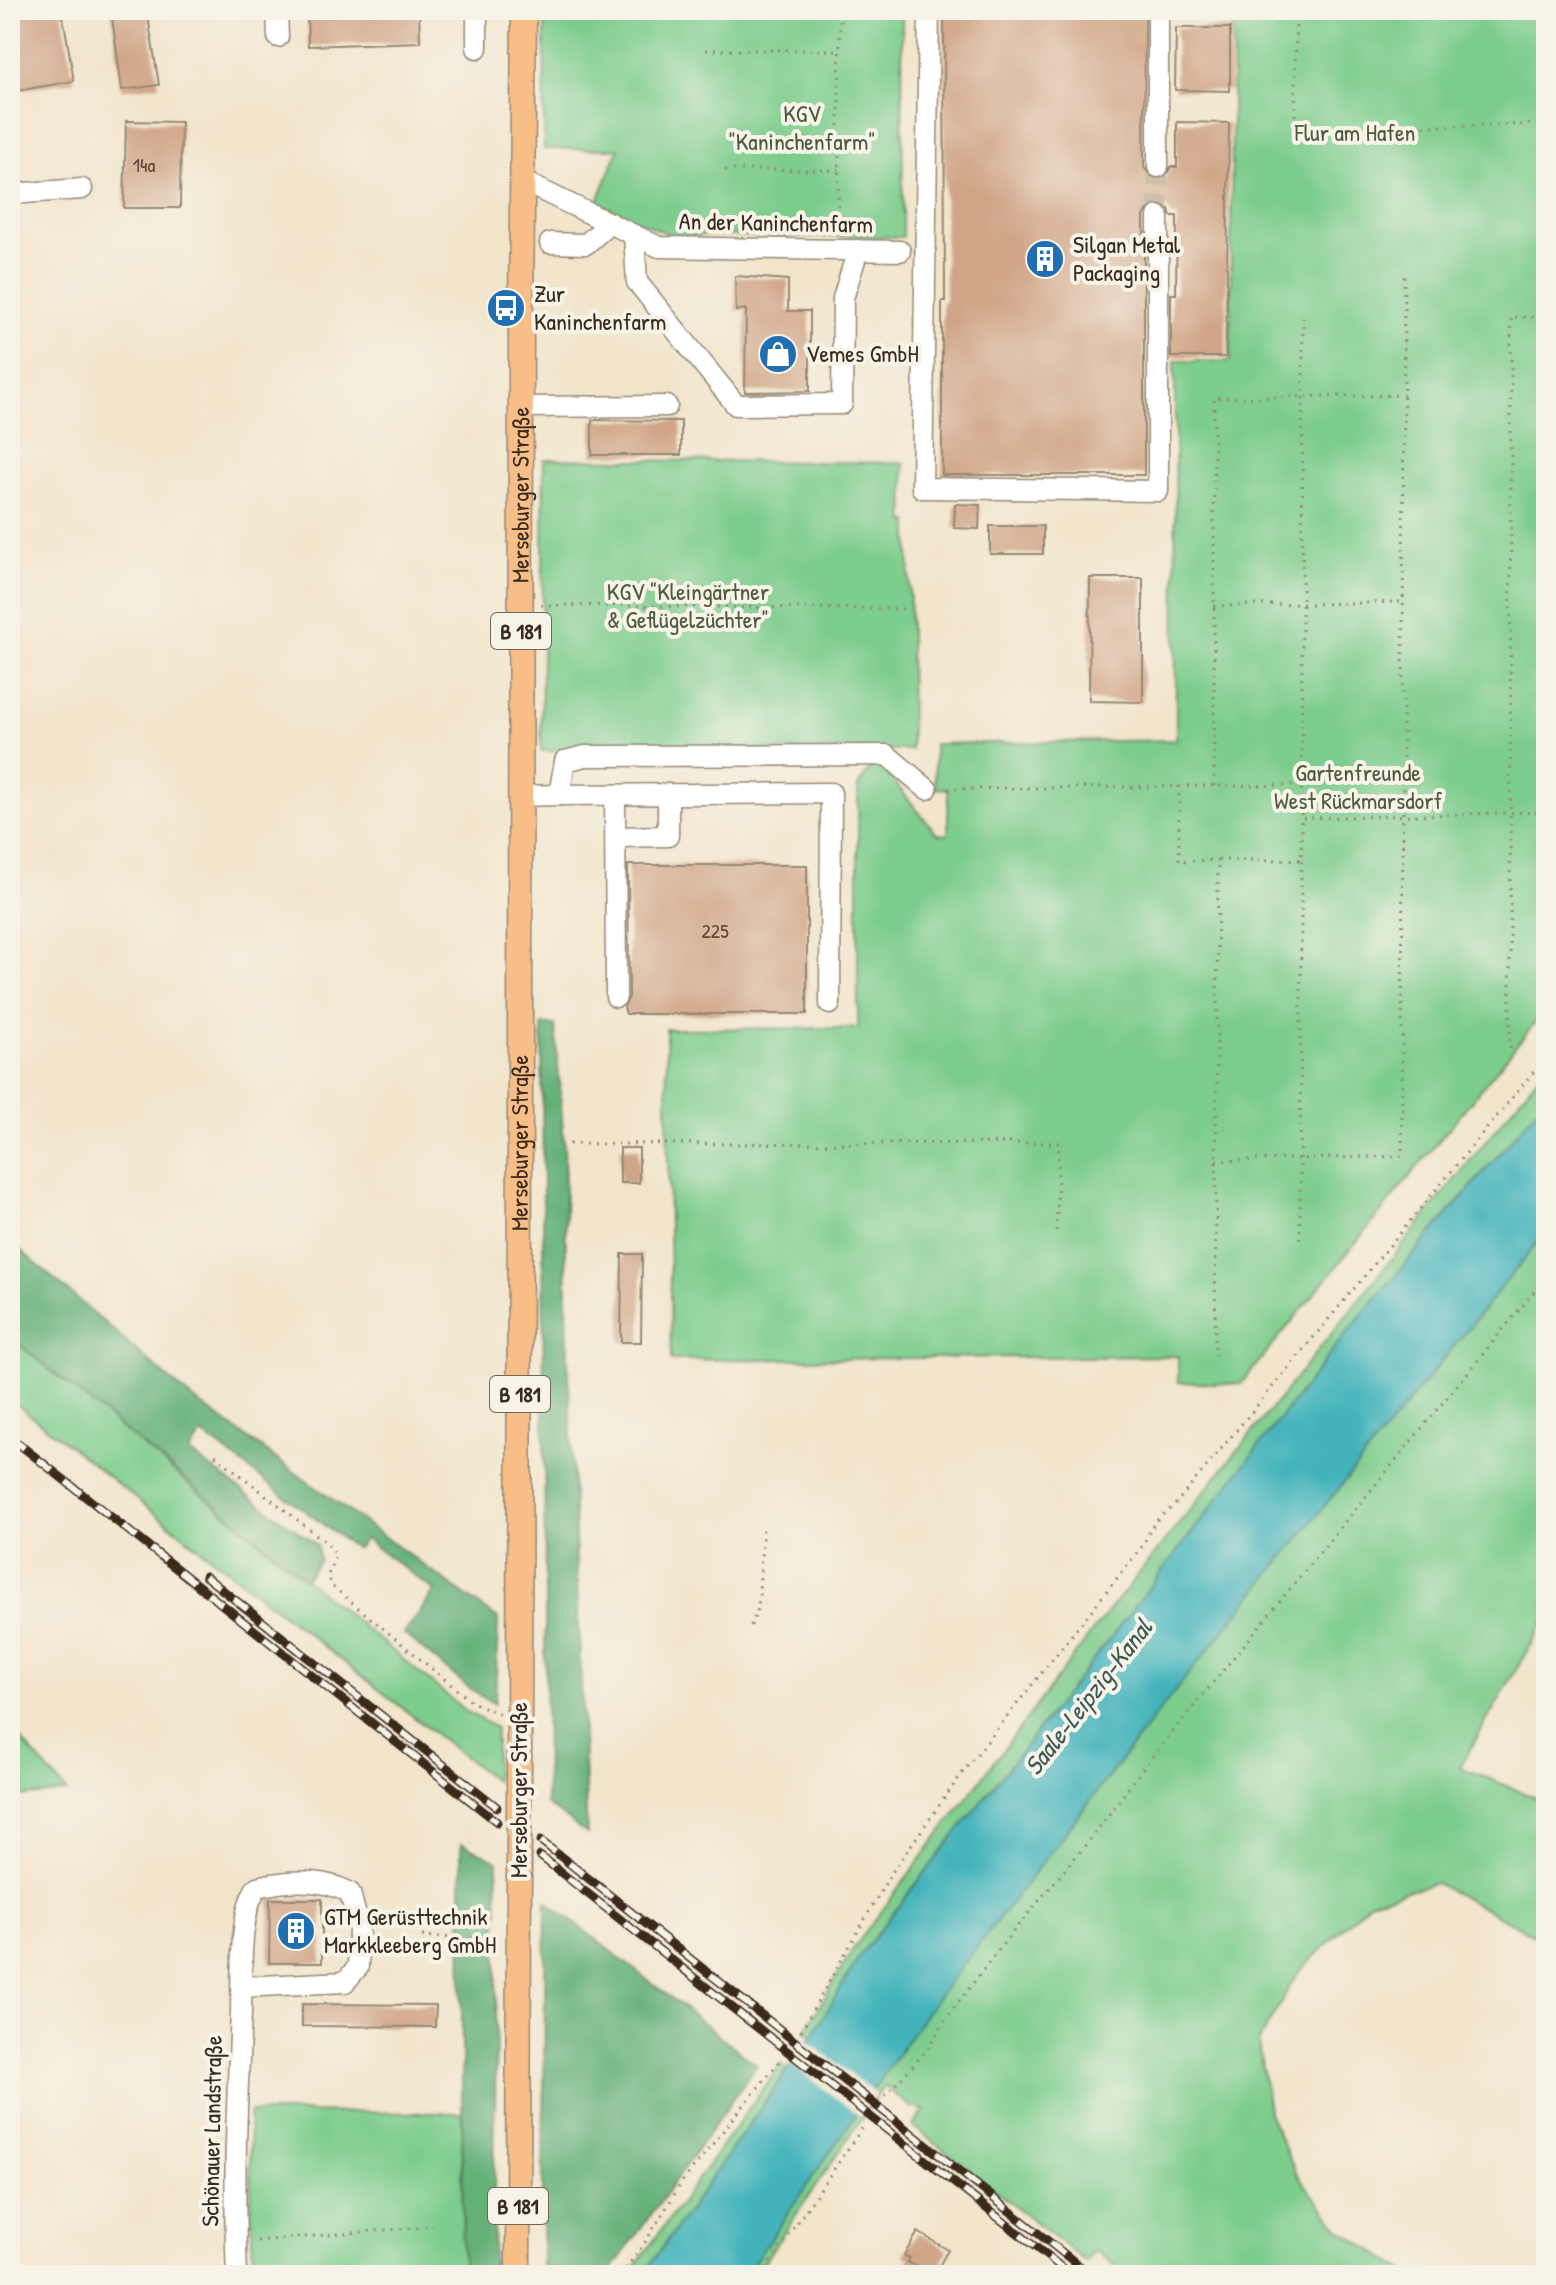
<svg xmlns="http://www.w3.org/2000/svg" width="1556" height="2285" font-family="'Patrick Hand',sans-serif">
<rect width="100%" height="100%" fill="#f7f3e8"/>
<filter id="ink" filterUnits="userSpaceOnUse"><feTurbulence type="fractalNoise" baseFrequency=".0125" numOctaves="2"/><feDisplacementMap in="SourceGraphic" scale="16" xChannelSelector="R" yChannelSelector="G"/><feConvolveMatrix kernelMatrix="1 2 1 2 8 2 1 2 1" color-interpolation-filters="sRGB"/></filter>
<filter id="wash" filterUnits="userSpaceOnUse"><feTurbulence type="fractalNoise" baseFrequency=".006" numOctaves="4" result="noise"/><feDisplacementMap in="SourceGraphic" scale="32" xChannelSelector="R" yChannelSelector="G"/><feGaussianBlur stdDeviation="1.8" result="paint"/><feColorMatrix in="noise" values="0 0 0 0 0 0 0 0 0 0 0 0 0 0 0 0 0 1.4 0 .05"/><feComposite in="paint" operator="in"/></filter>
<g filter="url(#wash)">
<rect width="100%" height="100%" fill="#f2e5cc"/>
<g fill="#7bcc8c" stroke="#5b7b55" stroke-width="2">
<path d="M 545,10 L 902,10 L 903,237 L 671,235 L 597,203 L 619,149 L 544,149 Z"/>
<path d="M 1233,10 L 1546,10 L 1546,1009 L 1241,1384 L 1178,1382 L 1178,1356 L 671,1360 L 666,1029 L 858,1028 L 858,786 L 876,760 L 937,834 L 948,835 L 948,789 L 935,788 L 934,744 L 1176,740 L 1175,361 L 1230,361 Z"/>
<path d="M 544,459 L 904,463 L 905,522 L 909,522 L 911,750 L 541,751 Z"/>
<path d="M 1546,1066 L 1546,1099 L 1344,1336 L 1105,1645 L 861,1954 L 812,2036 L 805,2031 L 853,1949 L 1092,1632 Z"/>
<path d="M 1546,1232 L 1546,1618 L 1460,1767 L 1546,1802 L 1546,1941 L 1435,1883 L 1370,1901 L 1297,1974 L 1258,2042 L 1270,2117 L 1296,2173 L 1340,2229 L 1411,2275 L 1127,2275 L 1094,2250 L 1086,2262 L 913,2126 L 925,2110 L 911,2107 L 884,2086 L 755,2275 L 745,2275 L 931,2006 L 1170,1697 Z"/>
<path d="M 10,1337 L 467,1712 L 496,1728 L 495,1781 L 10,1399 Z"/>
<path d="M 10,1727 L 67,1792 L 10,1798 Z"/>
<path d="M 781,2064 L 788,2069 L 643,2275 L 629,2275 Z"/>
<path d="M 249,2112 L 462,2113 L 463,2275 L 253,2275 Z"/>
</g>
<g fill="#64b078" stroke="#506d4b" stroke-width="2">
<path d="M 542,1025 L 555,1025 L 564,1143 L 568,1361 L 587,1834 L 546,1804 Z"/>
<path d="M 10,1241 L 189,1396 L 498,1619 L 495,1704 L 474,1692 L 404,1634 L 435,1591 L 365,1539 L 356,1549 L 202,1434 L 189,1452 L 317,1545 L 319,1561 L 306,1578 L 10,1337 Z"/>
<path d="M 461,1843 L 498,1861 L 493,2275 L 463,2275 Z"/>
<path d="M 546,1901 L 757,2065 L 608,2275 L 542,2275 Z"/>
</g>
<path fill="#43b3bb" stroke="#3f6e6c" stroke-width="2" d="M 1546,1099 L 1546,1232 L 1170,1697 L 931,2006 L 745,2275 L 643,2275 L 812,2036 L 861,1954 L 1105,1645 L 1344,1336 Z"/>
<path fill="#f2e5cc" d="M 805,2039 L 876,2094 L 860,2117 L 789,2062 Z"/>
<g id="blocks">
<g fill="#d0a587">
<path d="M 31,10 L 62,10 L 74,81 L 10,92 L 10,13 Z"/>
<path d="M 111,10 L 147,10 L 159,85 L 122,90 Z"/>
<path d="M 307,10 L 419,10 L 420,42 L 308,46 Z"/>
<path d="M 944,10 L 1145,10 L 1144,167 L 1152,179 L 1164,179 L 1171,167 L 1177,167 L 1177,122 L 1229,123 L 1226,357 L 1171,357 L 1171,294 L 1176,294 L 1177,216 L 1171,216 L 1169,209 L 1159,203 L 1151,205 L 1144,216 L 1144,475 L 942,475 L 942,301 L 945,301 Z"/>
<path d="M 1176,28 L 1230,28 L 1230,91 L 1175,90 Z"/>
<path d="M 126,121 L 181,122 L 180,208 L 124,208 Z"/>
<path d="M 735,276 L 788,280 L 788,311 L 810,311 L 810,391 L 745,392 L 746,309 L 736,311 Z"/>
<path d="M 592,420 L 681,421 L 681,455 L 592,455 Z"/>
<path d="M 955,504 L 980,505 L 979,529 L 954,528 Z"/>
<rect x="990" y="526" width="53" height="28"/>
<path d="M 1090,578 L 1143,578 L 1143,702 L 1089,701 Z"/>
<path d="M 628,865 L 807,865 L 807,1014 L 626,1014 L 624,1007 L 629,997 Z"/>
<rect x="620" y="1148" width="19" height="35"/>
<path d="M 622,1254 L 642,1254 L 641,1342 L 621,1342 Z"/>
<path d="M 270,1899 L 322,1899 L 322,1963 L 269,1963 Z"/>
<path d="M 302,2004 L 436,2005 L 435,2027 L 302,2026 Z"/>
<path d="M 918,2232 L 948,2250 L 934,2275 L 907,2262 L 910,2258 L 904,2255 Z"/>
</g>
</g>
</g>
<g filter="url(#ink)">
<use href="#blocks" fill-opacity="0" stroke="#968875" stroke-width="2"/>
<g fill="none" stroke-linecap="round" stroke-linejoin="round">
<path stroke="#cdc0a9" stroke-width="20" stroke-dasharray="20 10" stroke-linecap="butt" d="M 1158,216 L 1158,167"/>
<defs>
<g id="minor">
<path d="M 277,10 L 278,37"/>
<path d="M 477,10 L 477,48"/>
<path d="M 929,10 L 922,488 L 1158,491 L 1158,216"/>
<path d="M 1158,167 L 1158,10"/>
<path d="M 522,181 L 659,247 L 900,251"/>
<path d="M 10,194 L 82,189"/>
<path d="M 634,235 L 637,282 L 736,405 L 842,404 L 843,298 L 858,250"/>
<path d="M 550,243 L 586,244 L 610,223"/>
<path d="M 521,407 L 667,406"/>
<path d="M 559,795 L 831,793 L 830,1004"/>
<path d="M 615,795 L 616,997"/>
<path d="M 521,796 L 559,795 L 565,761 L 585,756 L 887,755 L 927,789"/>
<path d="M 616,837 L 668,836 L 668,794"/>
<path d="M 237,2275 C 233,2188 237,2100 241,2013 C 242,1978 238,1915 257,1887 C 287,1880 323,1878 350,1893 L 359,1927 L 358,1967 L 345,1982 L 242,1987"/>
</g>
<g id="major">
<path id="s1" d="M 519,1813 L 521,307 L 524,10"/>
<path d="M 518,2275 L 519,1857"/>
</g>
</defs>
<use href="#minor" stroke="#968875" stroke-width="23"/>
<use href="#major" stroke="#968875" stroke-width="27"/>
<g stroke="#968875" stroke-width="3" stroke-dasharray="2 6" stroke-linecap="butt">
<path d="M 1296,10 L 1295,129 L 1546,124"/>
<path d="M 706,50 L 839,50"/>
<path d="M 725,170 L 840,170"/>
<path d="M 838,230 L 840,10"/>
<path d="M 541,605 L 903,609"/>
<path d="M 1214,606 L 1402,602"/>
<path d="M 1179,786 L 1179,861 L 1218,860 L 1215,1355"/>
<path d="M 1214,786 L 1214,398 L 1404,395"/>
<path d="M 947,789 L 1303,785"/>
<path d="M 1303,818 L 1546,812"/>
<path d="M 1218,860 L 1302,860"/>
<path d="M 1510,1049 L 1511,317 L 1546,317"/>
<path d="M 569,1144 L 1059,1143 L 1056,1237"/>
<path d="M 1216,1161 L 1402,1156 L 1404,271"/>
<path d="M 1300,1239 L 1303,318"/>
<path d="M 215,1455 L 328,1544 L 336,1555 L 328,1575 L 332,1586 L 472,1702 L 500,1714"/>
<path d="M 751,1626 L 758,1608 L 763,1528"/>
<path d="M 422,1936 L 497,1941"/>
<path d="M 801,2031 L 890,1875 L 963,1772 L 1144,1544 C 1150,1527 1158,1517 1173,1507 L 1546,1057"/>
<path d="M 885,2096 L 925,2052 L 950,2013 L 1007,1939 L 1093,1836 L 1143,1768 L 1546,1277"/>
<path d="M 257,2241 L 433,2226"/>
<path d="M 621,2275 L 646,2241 L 682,2182 L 782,2058"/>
<path d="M 761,2275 L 863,2127"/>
</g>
<use href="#minor" stroke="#fff" stroke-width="20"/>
<use href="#major" stroke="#f7be87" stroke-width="24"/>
<defs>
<g id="rail">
<path d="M 10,1437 L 497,1822"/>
<path d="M 205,1576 L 497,1807"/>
<path d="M 541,1841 L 1091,2275"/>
<path d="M 540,1856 L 1071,2275"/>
</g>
</defs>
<use href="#rail" stroke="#3b2a1e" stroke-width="9"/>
<use href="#rail" stroke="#f7f3e8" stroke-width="6" stroke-dasharray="18" stroke-linecap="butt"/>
<defs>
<path id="major-bridge" d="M 519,1813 L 519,1857"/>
</defs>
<use href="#major-bridge" stroke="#968875" stroke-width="27" stroke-linecap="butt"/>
<use href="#major-bridge" stroke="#f7be87" stroke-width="24"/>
</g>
</g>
<defs>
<symbol id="building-disc" viewBox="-11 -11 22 22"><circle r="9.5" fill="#1f6fb2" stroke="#f7f3e8"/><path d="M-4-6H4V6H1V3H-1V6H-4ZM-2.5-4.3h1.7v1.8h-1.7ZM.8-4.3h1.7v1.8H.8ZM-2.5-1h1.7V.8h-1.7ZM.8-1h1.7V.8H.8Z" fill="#fff"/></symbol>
<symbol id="bus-disc" viewBox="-11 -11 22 22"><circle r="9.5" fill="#1f6fb2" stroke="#f7f3e8"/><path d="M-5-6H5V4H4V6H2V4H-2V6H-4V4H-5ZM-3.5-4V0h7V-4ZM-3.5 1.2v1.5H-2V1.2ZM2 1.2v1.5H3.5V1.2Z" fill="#fff"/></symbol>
<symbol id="shop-disc" viewBox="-11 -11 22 22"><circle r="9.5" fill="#1f6fb2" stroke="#f7f3e8"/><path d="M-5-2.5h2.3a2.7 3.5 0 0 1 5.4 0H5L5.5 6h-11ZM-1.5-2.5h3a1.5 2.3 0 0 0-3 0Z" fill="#fff"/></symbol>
</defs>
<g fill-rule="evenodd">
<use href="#building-disc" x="1023" y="237" width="44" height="44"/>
<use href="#bus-disc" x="484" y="286" width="44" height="44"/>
<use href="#shop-disc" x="756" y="332" width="44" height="44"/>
<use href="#building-disc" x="274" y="1909" width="44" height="44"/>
</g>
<g text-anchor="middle" stroke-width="8" stroke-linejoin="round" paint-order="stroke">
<g font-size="20" fill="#604938">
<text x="144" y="172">14a</text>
<text x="715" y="938">225</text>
</g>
<g fill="#f7f3e8" stroke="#73665b" stroke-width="2">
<rect x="491" y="613" width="60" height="36" rx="6"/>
<rect x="490" y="1376" width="60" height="36" rx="6"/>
<rect x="488" y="2188" width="60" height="36" rx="6"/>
</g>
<g font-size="22" font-weight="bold" fill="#3b2a1e">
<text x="521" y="639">B 181</text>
<text x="520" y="1402">B 181</text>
<text x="518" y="2214">B 181</text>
</g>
<g font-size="24" fill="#4e5b3f" stroke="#f7f3e8">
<text x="802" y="122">KGV<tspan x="802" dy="28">"Kaninchenfarm"</tspan></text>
<text x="1355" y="141">Flur am Hafen</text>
<text x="688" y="600">KGV "Kleingärtner<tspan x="688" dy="28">&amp; Geflügelzüchter"</tspan></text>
<text x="1358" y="781">Gartenfreunde<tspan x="1358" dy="28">West Rückmarsdorf</tspan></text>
</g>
<g font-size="24" fill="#3b2a1e" stroke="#f7f3e8">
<text transform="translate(776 223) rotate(1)" y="8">An der Kaninchenfarm</text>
<text dy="8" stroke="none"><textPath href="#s1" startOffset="1318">Merseburger Straße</textPath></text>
<text dy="8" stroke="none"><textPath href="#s1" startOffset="670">Merseburger Straße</textPath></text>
<text transform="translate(519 1790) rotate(-90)" y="8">Merseburger Straße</text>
<text transform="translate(212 2131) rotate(-89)" y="8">Schönauer Landstraße</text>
</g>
<g font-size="24" fill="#3b2a1e" stroke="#f7f3e8" text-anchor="start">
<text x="1073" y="253">Silgan Metal<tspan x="1073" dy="28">Packaging</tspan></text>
<text x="534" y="302">Zur<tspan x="534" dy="28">Kaninchenfarm</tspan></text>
<text x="806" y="362">Vemes GmbH</text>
<text x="324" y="1925">GTM Gerüsttechnik<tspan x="324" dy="28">Markkleeberg GmbH</tspan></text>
</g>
<g font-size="26" font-style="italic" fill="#3e5a55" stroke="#f7f3e8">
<text transform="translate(1088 1697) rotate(-52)" y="9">Saale-Leipzig-Kanal</text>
</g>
</g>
<rect width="1556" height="2285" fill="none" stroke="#f7f3e8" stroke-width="40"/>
</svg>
